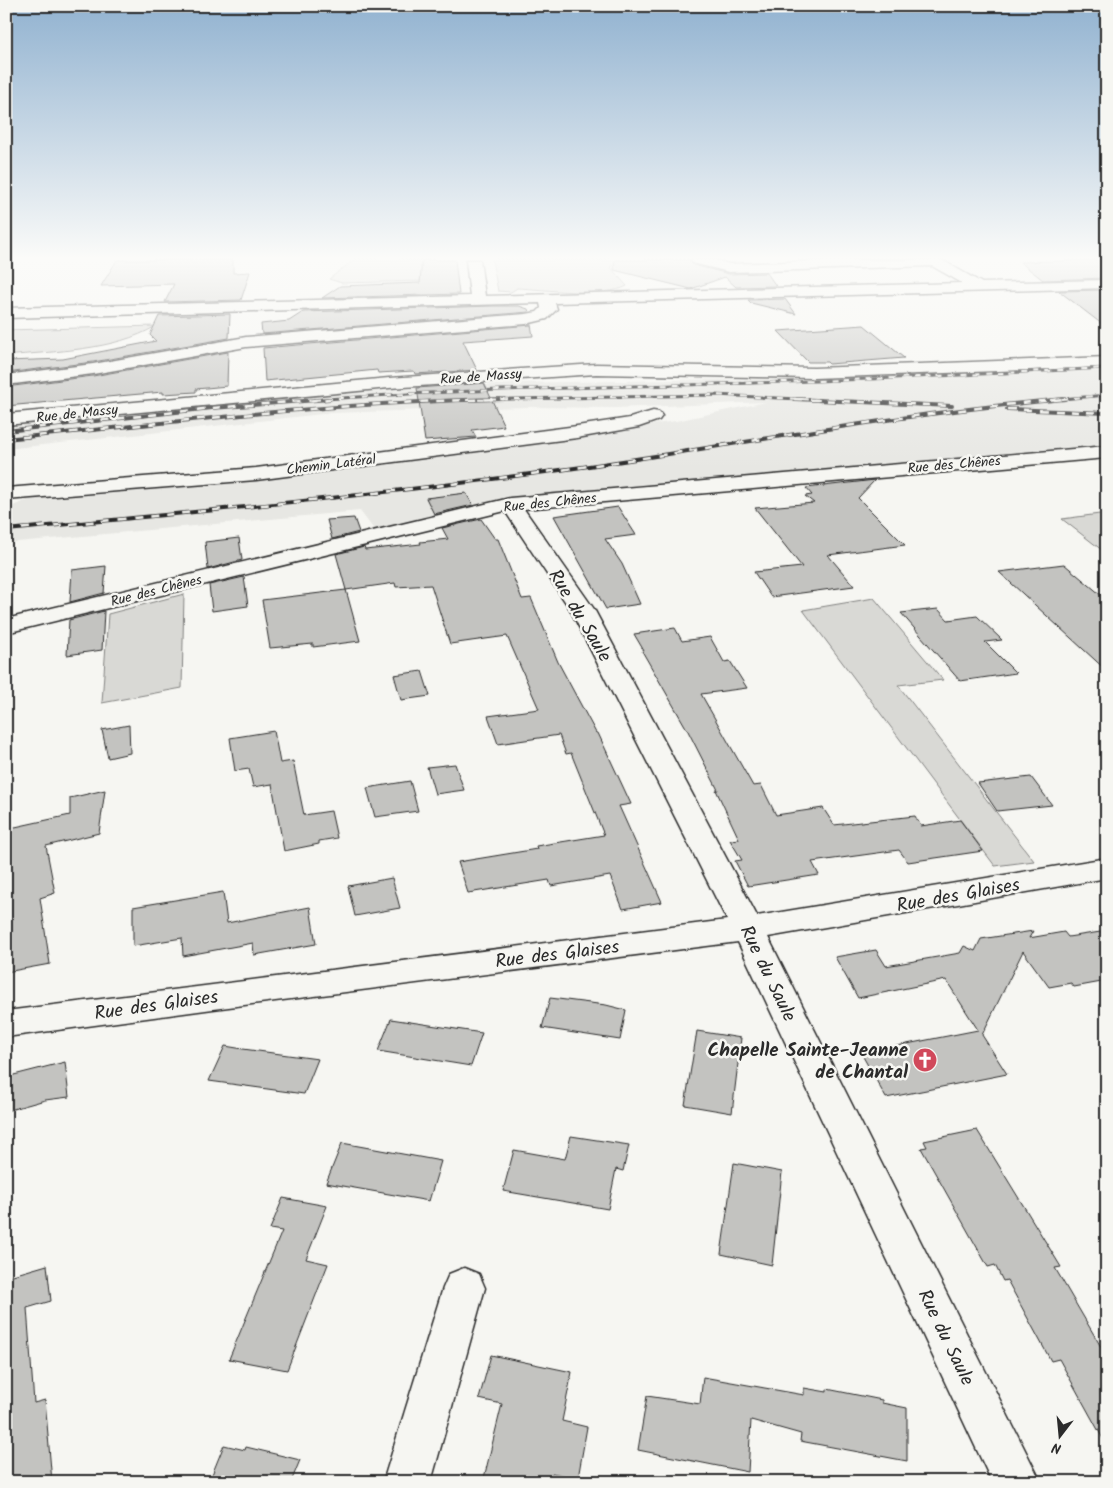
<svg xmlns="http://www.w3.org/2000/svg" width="1113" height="1488" font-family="Kalam,sans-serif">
<rect width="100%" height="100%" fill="#f6f6f2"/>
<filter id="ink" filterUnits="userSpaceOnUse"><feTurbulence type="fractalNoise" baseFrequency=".02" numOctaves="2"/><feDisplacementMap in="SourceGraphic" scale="10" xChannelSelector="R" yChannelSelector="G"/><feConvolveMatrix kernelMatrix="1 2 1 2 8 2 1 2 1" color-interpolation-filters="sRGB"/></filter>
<g filter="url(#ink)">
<path fill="#e7e7e3" d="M 1107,363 L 1107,445 L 507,499 L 375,531 L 360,511 L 6,543 L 6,505 L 13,506 L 27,500 L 236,483 L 306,474 L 676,421 L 766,402 L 615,408 L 528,407 L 331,413 L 6,449 L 6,426 L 301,395 L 423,388 L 514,383 L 782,378 Z"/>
<g fill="#d9d9d5" stroke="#828280">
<path d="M 354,260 L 420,260 L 422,281 L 342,283 L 329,279 Z"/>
<path d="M 492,260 L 621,260 L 610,267 L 627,286 C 606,298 543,289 517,288 L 511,292 L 498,291 Z"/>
<path d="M 156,326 C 114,351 54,351 6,356 L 6,330 Z"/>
<path d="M 1107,513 L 1107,554 L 1062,519 Z"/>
<path d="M 184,594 L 182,688 L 102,703 L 108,614 Z"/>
<path d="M 874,598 L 943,680 L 898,685 L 1034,861 L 995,866 L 803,610 Z"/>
</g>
<g fill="#c3c3c0" stroke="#2b2b2b">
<path d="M 117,260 L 233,260 L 233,273 L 250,272 L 241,300 L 165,302 L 174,284 L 101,286 Z"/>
<path d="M 422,260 L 455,260 L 459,294 L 322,298 L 340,286 L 420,283 Z"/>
<path d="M 615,260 L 689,260 L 693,265 L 729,274 L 767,273 L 776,286 L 736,287 L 725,277 L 691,289 L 614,270 Z"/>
<path d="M 1098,260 L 1107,267 L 1107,278 L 1043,280 L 1020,262 Z"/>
<path d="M 1107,290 L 1107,328 L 1059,291 Z"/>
<path d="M 785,299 L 796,314 L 751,303 L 748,300 Z"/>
<path d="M 493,306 L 519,306 L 528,309 L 529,312 L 262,334 L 261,324 L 289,321 L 303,312 Z"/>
<path d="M 230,314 L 229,338 L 93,362 L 6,373 L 6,361 L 63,359 L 156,341 L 150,335 L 159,316 Z"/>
<path d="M 531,325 L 533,336 L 463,341 L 477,370 L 415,374 L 414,371 L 378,373 L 377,370 L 265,381 L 263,348 Z"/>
<path d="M 864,325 L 904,358 L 829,364 L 827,362 L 808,362 L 778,331 Z"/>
<path d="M 228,352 L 227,386 L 196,389 L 196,392 L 163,394 L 163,392 L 6,406 L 6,387 L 93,376 Z"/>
<path d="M 484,383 L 504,426 L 472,430 L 476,437 L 425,441 L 417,388 Z"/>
<path d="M 875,480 L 858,498 L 905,545 L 828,555 L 854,586 L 771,597 L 754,572 L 802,567 L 755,508 L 814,503 L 805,496 L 812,495 L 806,488 Z"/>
<path d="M 466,493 L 473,505 L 434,514 L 426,498 Z"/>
<path d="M 618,507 L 636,535 L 605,539 L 622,564 L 640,604 L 606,609 L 554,516 Z"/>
<path d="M 354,518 L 359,532 L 332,539 L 327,520 Z"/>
<path d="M 481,519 L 495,539 L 498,539 L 522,599 L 531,598 L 558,662 L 596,733 L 598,733 L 631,804 L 619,806 L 662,902 L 623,909 L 610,876 L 551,886 L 549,880 L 468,893 L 458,862 L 537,849 L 536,846 L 604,835 L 571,753 L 566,754 L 559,735 L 498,744 L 488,716 L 539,709 L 507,636 L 450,644 L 431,585 L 396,587 L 395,583 L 346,590 L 336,554 L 364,547 L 365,550 L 421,544 L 420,542 L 448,539 L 442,528 Z"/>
<path d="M 239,538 L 242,560 L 208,569 L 205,542 Z"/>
<path d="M 1064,564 L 1107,600 L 1107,671 L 999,572 Z"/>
<path d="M 106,566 L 104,593 L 70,602 L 72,570 Z"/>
<path d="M 244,577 L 248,606 L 212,611 L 209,585 Z"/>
<path d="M 346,590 L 360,641 L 313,647 L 313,644 L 270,648 L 262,600 Z"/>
<path d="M 938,609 L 948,620 L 977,616 L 1002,640 L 985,642 L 1016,673 L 960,681 L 901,613 Z"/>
<path d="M 104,611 L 102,650 L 67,655 L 69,620 Z"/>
<path d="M 675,628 L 682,641 L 710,637 L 724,662 L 730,661 L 747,688 L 701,694 L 753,786 L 761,785 L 776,815 L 823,808 L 834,825 L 915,816 L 921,826 L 960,820 L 983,851 L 908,862 L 899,850 L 812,862 L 819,875 L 748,886 L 735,861 L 742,860 L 730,840 L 739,839 L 716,790 L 718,790 L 688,731 L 642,651 L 644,651 L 634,634 Z"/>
<path d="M 422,671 L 430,696 L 401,700 L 394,675 Z"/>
<path d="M 129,725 L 130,753 L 108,758 L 102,730 Z"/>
<path d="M 274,731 L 280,763 L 293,761 L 304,815 L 331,811 L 337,838 L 319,841 L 319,844 L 284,851 L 272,784 L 253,787 L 249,769 L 235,771 L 230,738 Z"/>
<path d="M 455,764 L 464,790 L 435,794 L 427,767 Z"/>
<path d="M 1031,777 L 1052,805 L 997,811 L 978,783 Z"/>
<path d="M 410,781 L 418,811 L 375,817 L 367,788 Z"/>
<path d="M 105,790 L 99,833 L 46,846 L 55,893 L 40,898 L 50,964 L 6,972 L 6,829 L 70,815 L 70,798 Z"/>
<path d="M 392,878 L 400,908 L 355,916 L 348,886 Z"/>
<path d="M 223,892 L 227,923 L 310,907 L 316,944 L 254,955 L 253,943 L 183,956 L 182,938 L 133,946 L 133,907 Z"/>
<path d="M 1033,931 L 1029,938 L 1064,932 L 1068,937 L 1107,931 L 1107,981 L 1074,987 L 1071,983 L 1049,987 L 1023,951 L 982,1035 L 1007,1074 L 886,1098 L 861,1053 L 978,1030 L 946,980 L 858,998 L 835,957 L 876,950 L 886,966 L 960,953 L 964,946 L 975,951 L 981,939 Z"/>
<path d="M 550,998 L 606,1005 L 626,1010 L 620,1040 L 542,1028 Z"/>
<path d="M 391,1019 L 482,1033 L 471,1066 L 378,1051 Z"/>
<path d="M 697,1031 L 741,1038 L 732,1113 L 685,1105 Z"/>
<path d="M 225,1046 L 243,1049 L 318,1059 L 304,1094 L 209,1081 Z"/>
<path d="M 65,1062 L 69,1097 L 45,1100 L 6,1111 L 6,1077 Z"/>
<path d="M 977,1130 L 1061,1267 L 1055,1268 L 1107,1357 L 1107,1446 L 1059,1359 L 1051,1361 L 1007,1280 L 1003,1281 L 995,1265 L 988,1267 L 921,1148 L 927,1147 L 924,1141 Z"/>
<path d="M 571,1136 L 629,1145 L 623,1171 L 616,1169 L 608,1209 L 503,1191 L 514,1150 L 565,1159 Z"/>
<path d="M 342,1143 L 441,1161 L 429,1201 L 326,1183 Z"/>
<path d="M 734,1163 L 782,1172 L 772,1265 L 721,1254 Z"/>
<path d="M 283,1198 L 327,1206 L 306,1259 L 328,1264 L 287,1370 L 229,1359 L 282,1231 L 270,1229 Z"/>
<path d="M 47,1265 L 51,1301 L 27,1308 L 34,1403 L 45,1400 L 52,1482 L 6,1482 L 6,1277 Z"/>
<path d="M 491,1355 L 572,1372 L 562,1421 L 587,1427 L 578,1478 L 552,1473 L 550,1482 L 483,1482 L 502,1404 L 479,1399 Z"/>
<path d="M 703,1377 L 804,1395 L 804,1388 L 827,1392 L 827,1389 L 882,1400 L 882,1403 L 907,1408 L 907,1461 L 800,1441 L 801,1434 L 751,1420 L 748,1472 L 638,1450 L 647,1396 L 700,1404 Z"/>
<path d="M 224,1445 L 245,1450 L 246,1447 L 300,1460 L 291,1482 L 209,1482 Z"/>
</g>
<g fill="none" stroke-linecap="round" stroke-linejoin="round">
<defs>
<g id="street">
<path d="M 466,260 L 480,260 L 485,296 L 962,283 L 932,266 L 729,272 L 693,263 L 691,260 L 716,260 L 729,264 L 847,260 L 942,260 L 982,283 L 1107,280 L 1107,288 L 555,303 L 557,309 L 547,319 L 526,324 L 246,347 L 93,374 L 6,385 L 6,375 L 93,364 L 246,337 L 526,314 L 537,312 L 541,308 L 540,303 L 6,318 L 6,308 L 470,296 Z"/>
<path d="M 1107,357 L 1107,367 L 814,378 L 596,374 L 389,388 L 6,425 L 6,414 L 389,378 L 596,364 L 814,368 Z"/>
<path d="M 653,411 L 659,412 L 662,416 L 659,420 L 639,427 L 577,438 L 256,480 L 6,500 L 6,488 L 256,468 L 577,426 L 630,418 Z"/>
<path d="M 1107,446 L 1107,458 L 524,509 L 594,609 L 757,916 L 1107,858 L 1107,878 L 768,937 L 1041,1482 L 992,1482 L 738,942 L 213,1009 L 6,1037 L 6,1011 L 727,920 L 570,609 L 505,511 L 6,633 L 6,619 L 510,498 Z"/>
<path d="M 464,1268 L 479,1274 L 485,1288 L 431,1482 L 383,1482 L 443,1288 L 449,1274 Z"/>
</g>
</defs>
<use href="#street" stroke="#2b2b2b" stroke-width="3"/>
<use href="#street" fill="#f6f6f2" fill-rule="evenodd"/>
<defs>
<g id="rail-far1">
<path d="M 314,400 C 470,388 627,387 784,382 C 892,379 999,373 1107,368"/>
<path d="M 466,400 L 714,395 L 821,400"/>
<path d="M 1050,400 L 1107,395"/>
</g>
<g id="rail">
<path d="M 794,399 L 952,406"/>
<path d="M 1007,409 L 1107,413"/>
<path d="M 6,431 L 212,408 L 330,399"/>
<path d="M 6,439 C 172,422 338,402 504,399"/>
<path d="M 6,530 C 198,512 390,494 582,467 C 743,444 902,413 1065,399"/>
</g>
</defs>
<use href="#rail-far1" stroke="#2b2b2b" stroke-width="3"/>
<use href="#rail" stroke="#2b2b2b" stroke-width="4"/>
<use href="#rail-far1" stroke="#f6f6f2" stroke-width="2" stroke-dasharray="6" stroke-linecap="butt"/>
<use href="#rail" stroke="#f6f6f2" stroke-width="2.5" stroke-dasharray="8" stroke-linecap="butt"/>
</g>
</g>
<linearGradient id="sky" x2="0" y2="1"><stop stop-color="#91b2d0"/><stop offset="0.55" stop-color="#fbfbf9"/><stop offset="1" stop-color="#fbfbf9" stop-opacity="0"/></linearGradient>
<rect width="1113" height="469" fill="url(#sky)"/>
<defs>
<symbol id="church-disc" viewBox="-11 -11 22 22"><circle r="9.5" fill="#d1495b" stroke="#f6f6f2"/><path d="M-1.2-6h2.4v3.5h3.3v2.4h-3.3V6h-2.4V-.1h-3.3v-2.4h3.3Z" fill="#fff"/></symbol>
</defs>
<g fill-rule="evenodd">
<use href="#church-disc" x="911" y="1046" width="28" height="28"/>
</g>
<g text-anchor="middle" stroke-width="5" stroke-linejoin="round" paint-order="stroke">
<g font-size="14" fill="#2b2b2b" stroke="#f6f6f2">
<text transform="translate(481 376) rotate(-4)" y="5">Rue de Massy</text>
<text transform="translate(77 413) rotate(-6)" y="5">Rue de Massy</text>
<text transform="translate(331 464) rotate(-7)" y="5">Chemin Latéral</text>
<text transform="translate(954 464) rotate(-5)" y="5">Rue des Chênes</text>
<text transform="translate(550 502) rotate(-6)" y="5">Rue des Chênes</text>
<text transform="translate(156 590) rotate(-14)" y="5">Rue des Chênes</text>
</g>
<g font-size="19" fill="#2b2b2b" stroke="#f6f6f2">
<text transform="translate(581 615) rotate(59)" y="7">Rue du Saule</text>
<text transform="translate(958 894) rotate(-10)" y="7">Rue des Glaises</text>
<text transform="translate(557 953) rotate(-7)" y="7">Rue des Glaises</text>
<text transform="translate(769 973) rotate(64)" y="7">Rue du Saule</text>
<text transform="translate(156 1004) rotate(-8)" y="7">Rue des Glaises</text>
<text transform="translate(947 1337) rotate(64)" y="7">Rue du Saule</text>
</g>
<g font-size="19" font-weight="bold" fill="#2b2b2b" stroke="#f6f6f2" text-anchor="end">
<text x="908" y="1056">Chapelle Sainte-Jeanne<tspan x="908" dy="22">de Chantal</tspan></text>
</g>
</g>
<rect width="1113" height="1488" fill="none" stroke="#f6f6f2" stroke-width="25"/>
<rect x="12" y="12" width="1088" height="1463" fill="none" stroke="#2b2b2b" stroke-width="2" filter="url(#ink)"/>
<g transform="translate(1060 1436) rotate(196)" stroke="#f6f6f2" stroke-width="4" paint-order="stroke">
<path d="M0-4L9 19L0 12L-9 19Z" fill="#2b2b2b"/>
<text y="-8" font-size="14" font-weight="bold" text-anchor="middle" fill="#2b2b2b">N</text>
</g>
</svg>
